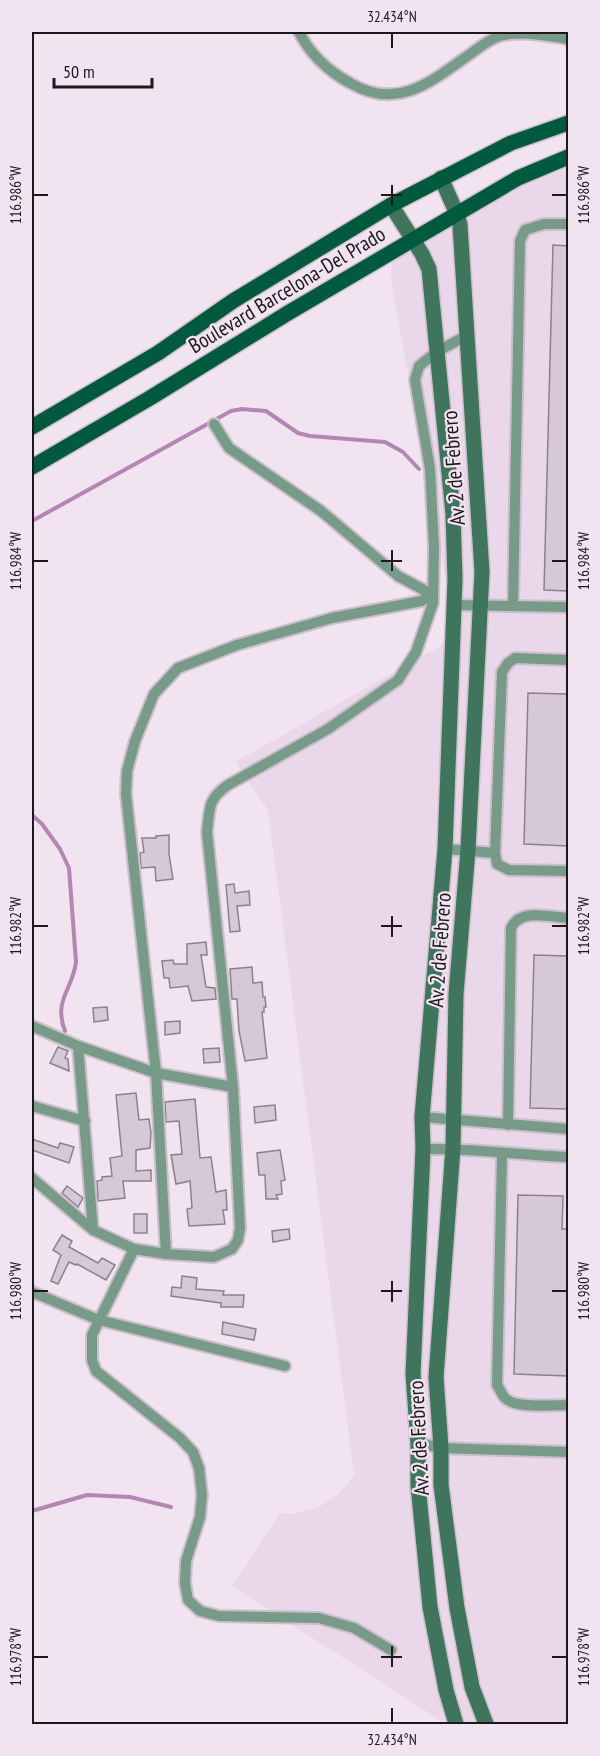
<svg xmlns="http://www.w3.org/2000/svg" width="600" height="1756" font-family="'PT Sans Narrow',sans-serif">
<rect width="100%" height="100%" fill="#f1e4f0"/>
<path fill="#ead8ea" d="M 568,155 L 568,1724 L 446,1724 L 232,1586 L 280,1513 L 294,1514 L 319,1507 L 340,1493 L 354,1475 L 268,810 L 235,762 L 456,637 L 391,281 L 392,252 Z"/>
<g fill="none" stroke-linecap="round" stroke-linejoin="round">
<g stroke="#b387b2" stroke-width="4">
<path d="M 32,521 L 231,411 L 242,409 L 266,411 L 298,433 L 310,436 L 385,442 L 403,452 L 419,469"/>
<path d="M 32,815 L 42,824 L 60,849 L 69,868 L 76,962 C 73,989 53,1000 65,1031"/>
<path d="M 32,1511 L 87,1495 L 130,1497 L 171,1507"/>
</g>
</g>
<g fill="#d6c9d5" stroke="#8b808b" stroke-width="1.5">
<path d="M 553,245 L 568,246 L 568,591 L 544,590 Z"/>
<path d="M 528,693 L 567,694 L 568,846 L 524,844 Z"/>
<path d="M 169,835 L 169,854 L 173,879 L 156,881 L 155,867 L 141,868 L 140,853 L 144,852 L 142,838 L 156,838 L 156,836 Z"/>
<path d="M 234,884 L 235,893 L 249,891 L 250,905 L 237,906 L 240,931 L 230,932 L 226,885 Z"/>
<path d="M 206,942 L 207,955 L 201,955 L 206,987 L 215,988 L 216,999 L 192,1001 L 188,986 L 170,988 L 169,978 L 164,978 L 162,961 L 173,960 L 174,964 L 187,964 L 187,944 Z"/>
<path d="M 534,955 L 568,956 L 568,1109 L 530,1108 Z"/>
<path d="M 252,967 L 253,983 L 262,982 L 263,997 L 265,997 L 266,1007 L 264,1007 L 264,1012 L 262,1012 L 267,1058 L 245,1061 L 239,1031 L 237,999 L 232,999 L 230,969 Z"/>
<path d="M 107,1007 L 108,1020 L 94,1022 L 93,1008 Z"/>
<path d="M 180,1021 L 180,1033 L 165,1035 L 165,1022 Z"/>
<path d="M 58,1047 L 68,1051 L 65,1058 L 68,1059 L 69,1071 L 50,1063 Z"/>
<path d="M 219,1048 L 220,1062 L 204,1063 L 203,1049 Z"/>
<path d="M 136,1093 L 139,1120 L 149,1119 L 151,1133 L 150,1148 L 136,1150 L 136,1171 L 151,1170 L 151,1181 L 123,1181 L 125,1198 L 98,1201 L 97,1181 L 102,1180 L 102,1177 L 112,1176 L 110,1158 L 122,1156 L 116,1095 Z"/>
<path d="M 195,1099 L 200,1158 L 211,1157 L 216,1192 L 226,1190 L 227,1210 L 223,1210 L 225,1224 L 189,1226 L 187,1209 L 192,1208 L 190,1181 L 176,1184 L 171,1155 L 182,1154 L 179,1121 L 166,1122 L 165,1102 Z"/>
<path d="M 275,1105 L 276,1120 L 255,1123 L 254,1107 Z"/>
<path d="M 32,1139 L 58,1148 L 60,1143 L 74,1147 L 69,1163 L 32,1150 Z"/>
<path d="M 280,1150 L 285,1180 L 281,1181 L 282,1194 L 276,1195 L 278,1199 L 266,1199 L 265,1175 L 259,1175 L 257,1153 Z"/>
<path d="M 67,1186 L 83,1198 L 78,1207 L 62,1193 Z"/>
<path d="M 518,1195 L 563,1196 L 562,1229 L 568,1229 L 568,1376 L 514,1374 Z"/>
<rect x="134" y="1214" width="13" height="19"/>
<path d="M 289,1229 L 290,1239 L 273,1242 L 272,1231 Z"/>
<path d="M 62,1235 L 72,1241 L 69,1247 L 98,1263 L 102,1258 L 115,1265 L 106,1280 L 77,1264 L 76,1265 L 69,1262 L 58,1284 L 51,1281 L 61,1255 L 53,1250 Z"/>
<path d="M 182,1276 L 197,1278 L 196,1289 L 224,1291 L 223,1295 L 244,1295 L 243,1307 L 221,1307 L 221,1303 L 171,1296 L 172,1287 L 181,1288 Z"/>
<path d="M 223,1322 L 256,1329 L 254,1340 L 222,1334 Z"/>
</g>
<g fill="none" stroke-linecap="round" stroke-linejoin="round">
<defs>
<g id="street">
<path d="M 299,32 C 310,54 328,71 350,83 C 399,112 433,80 473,52 C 481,46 490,39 500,36 C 521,30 547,36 568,39"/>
<path d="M 454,605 L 568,607"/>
<path d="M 513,606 L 520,241 L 525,230 L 544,224 L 568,224"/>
<path d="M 568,660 L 515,658 L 508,663 L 502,672 L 495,853 L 497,864 L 509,870 L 568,871"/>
<path d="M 445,849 L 495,853"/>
<path d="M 32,1026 L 78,1046 L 156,1073 L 233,1087"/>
<path d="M 78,1046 L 93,1230"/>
<path d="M 32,1106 L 85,1121"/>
<path d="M 422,1117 L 568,1129"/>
<path d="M 508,1125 L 511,928 C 520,908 550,917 568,918"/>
<path d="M 423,1149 C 471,1148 520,1155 568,1157"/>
<path d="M 502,1154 L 497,1385 C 500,1389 502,1395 505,1398 C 515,1409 554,1405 568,1405"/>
<path d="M 32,1178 L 93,1230 L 134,1249 L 166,1254 L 214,1257 L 232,1249 L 238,1240 L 240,1228 L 233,1087 L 207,832 C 210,808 207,800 228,785 L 328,729 L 398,680 L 416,652 L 433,603 L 434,547 L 430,469 L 415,380 L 419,366 L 438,351 L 466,336"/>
<path d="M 134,1249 L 92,1335 L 92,1360 L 96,1371 L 180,1438 L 193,1452 L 199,1468 L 202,1495 L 200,1517 L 186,1561 L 185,1583 L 188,1600 L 200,1611 L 219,1616 L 319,1618 L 354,1628 L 391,1650"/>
<path d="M 166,1254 L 156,1073 L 126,794 L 127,771 L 135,741 L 154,694 L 178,668 L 237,645 L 332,618 L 422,601 L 427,598 L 424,590 L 398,576 L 321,511 L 229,448 L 214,424"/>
<path d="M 32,1292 L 99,1320 L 285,1366"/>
<path d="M 418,1443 L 441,1448 L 568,1452"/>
</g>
<g id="secondary">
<path d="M 441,178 L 457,214 L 460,225 L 482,572 L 468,850 L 456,994 L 453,1148 L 436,1377 L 441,1448 L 441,1485 L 457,1608 L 472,1687 L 486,1724"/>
<path d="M 391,205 L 422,254 L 429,269 L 453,514 L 455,579 L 445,849 L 422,1117 L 423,1149 L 413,1374 L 418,1443 L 418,1485 L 430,1607 L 446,1690 L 456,1724"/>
</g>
<g id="primary">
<path d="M 32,427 L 158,353 L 233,301 L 391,205 L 511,143 L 568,123"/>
<path d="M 32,467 L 150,398 L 288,313 L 518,178 L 568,157"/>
</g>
</defs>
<use href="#street" stroke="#cbbfca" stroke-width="14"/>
<use href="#secondary" stroke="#cbbfca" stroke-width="18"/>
<use href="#primary" stroke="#cbbfca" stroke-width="18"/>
<use href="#street" stroke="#789b89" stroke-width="10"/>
<use href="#secondary" stroke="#3e755c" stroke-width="15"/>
<use href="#primary" stroke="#015a3d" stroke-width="15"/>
</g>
<path fill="none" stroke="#1c181c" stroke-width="2" d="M 392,33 L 392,48M 392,185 L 392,206M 33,195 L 48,195M 381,195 L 402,195M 552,195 L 567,195M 392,550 L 392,571M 33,561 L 48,561M 381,561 L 402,561M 552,561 L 567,561M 392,916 L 392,937M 33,926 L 48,926M 381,926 L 402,926M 552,926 L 567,926M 392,1281 L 392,1302M 33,1291 L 48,1291M 381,1291 L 402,1291M 552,1291 L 567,1291M 392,1646 L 392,1667M 33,1657 L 48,1657M 381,1657 L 402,1657M 552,1657 L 567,1657M 392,1708 L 392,1723"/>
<g text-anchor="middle" stroke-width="4.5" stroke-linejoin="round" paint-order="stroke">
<g font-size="21" fill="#1c181c" stroke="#f1e4f0">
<text transform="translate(287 290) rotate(-31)" y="7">Boulevard Barcelona-Del Prado</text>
<text transform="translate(454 468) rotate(-94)" y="7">Av. 2 de Febrero</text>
<text transform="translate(440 950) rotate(-86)" y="7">Av. 2 de Febrero</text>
<text transform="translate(419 1438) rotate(-93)" y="7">Av. 2 de Febrero</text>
</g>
</g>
<rect width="600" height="1756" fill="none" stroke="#f1e4f0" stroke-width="66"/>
<path d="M54 78v9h98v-9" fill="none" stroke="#1c181c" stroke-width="3"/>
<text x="63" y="78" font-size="18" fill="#1c181c" stroke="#f1e4f0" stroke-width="4.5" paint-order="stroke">50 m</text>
<rect x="33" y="33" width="534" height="1690" fill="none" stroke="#1c181c" stroke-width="2"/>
<g font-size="15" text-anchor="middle" fill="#1c181c">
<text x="392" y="22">32.434°N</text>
<text transform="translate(584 195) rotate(-90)" y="5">116.986°W</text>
<text transform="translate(16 195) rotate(-90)" y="5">116.986°W</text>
<text transform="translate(584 561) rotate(-90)" y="5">116.984°W</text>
<text transform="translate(16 561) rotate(-90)" y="5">116.984°W</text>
<text transform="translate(16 926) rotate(-90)" y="5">116.982°W</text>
<text transform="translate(584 926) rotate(-90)" y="5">116.982°W</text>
<text transform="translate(16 1291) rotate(-90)" y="5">116.980°W</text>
<text transform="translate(584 1291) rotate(-90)" y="5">116.980°W</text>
<text transform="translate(16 1657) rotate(-90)" y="5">116.978°W</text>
<text transform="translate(584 1657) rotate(-90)" y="5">116.978°W</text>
<text x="392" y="1745">32.434°N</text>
</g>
</svg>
